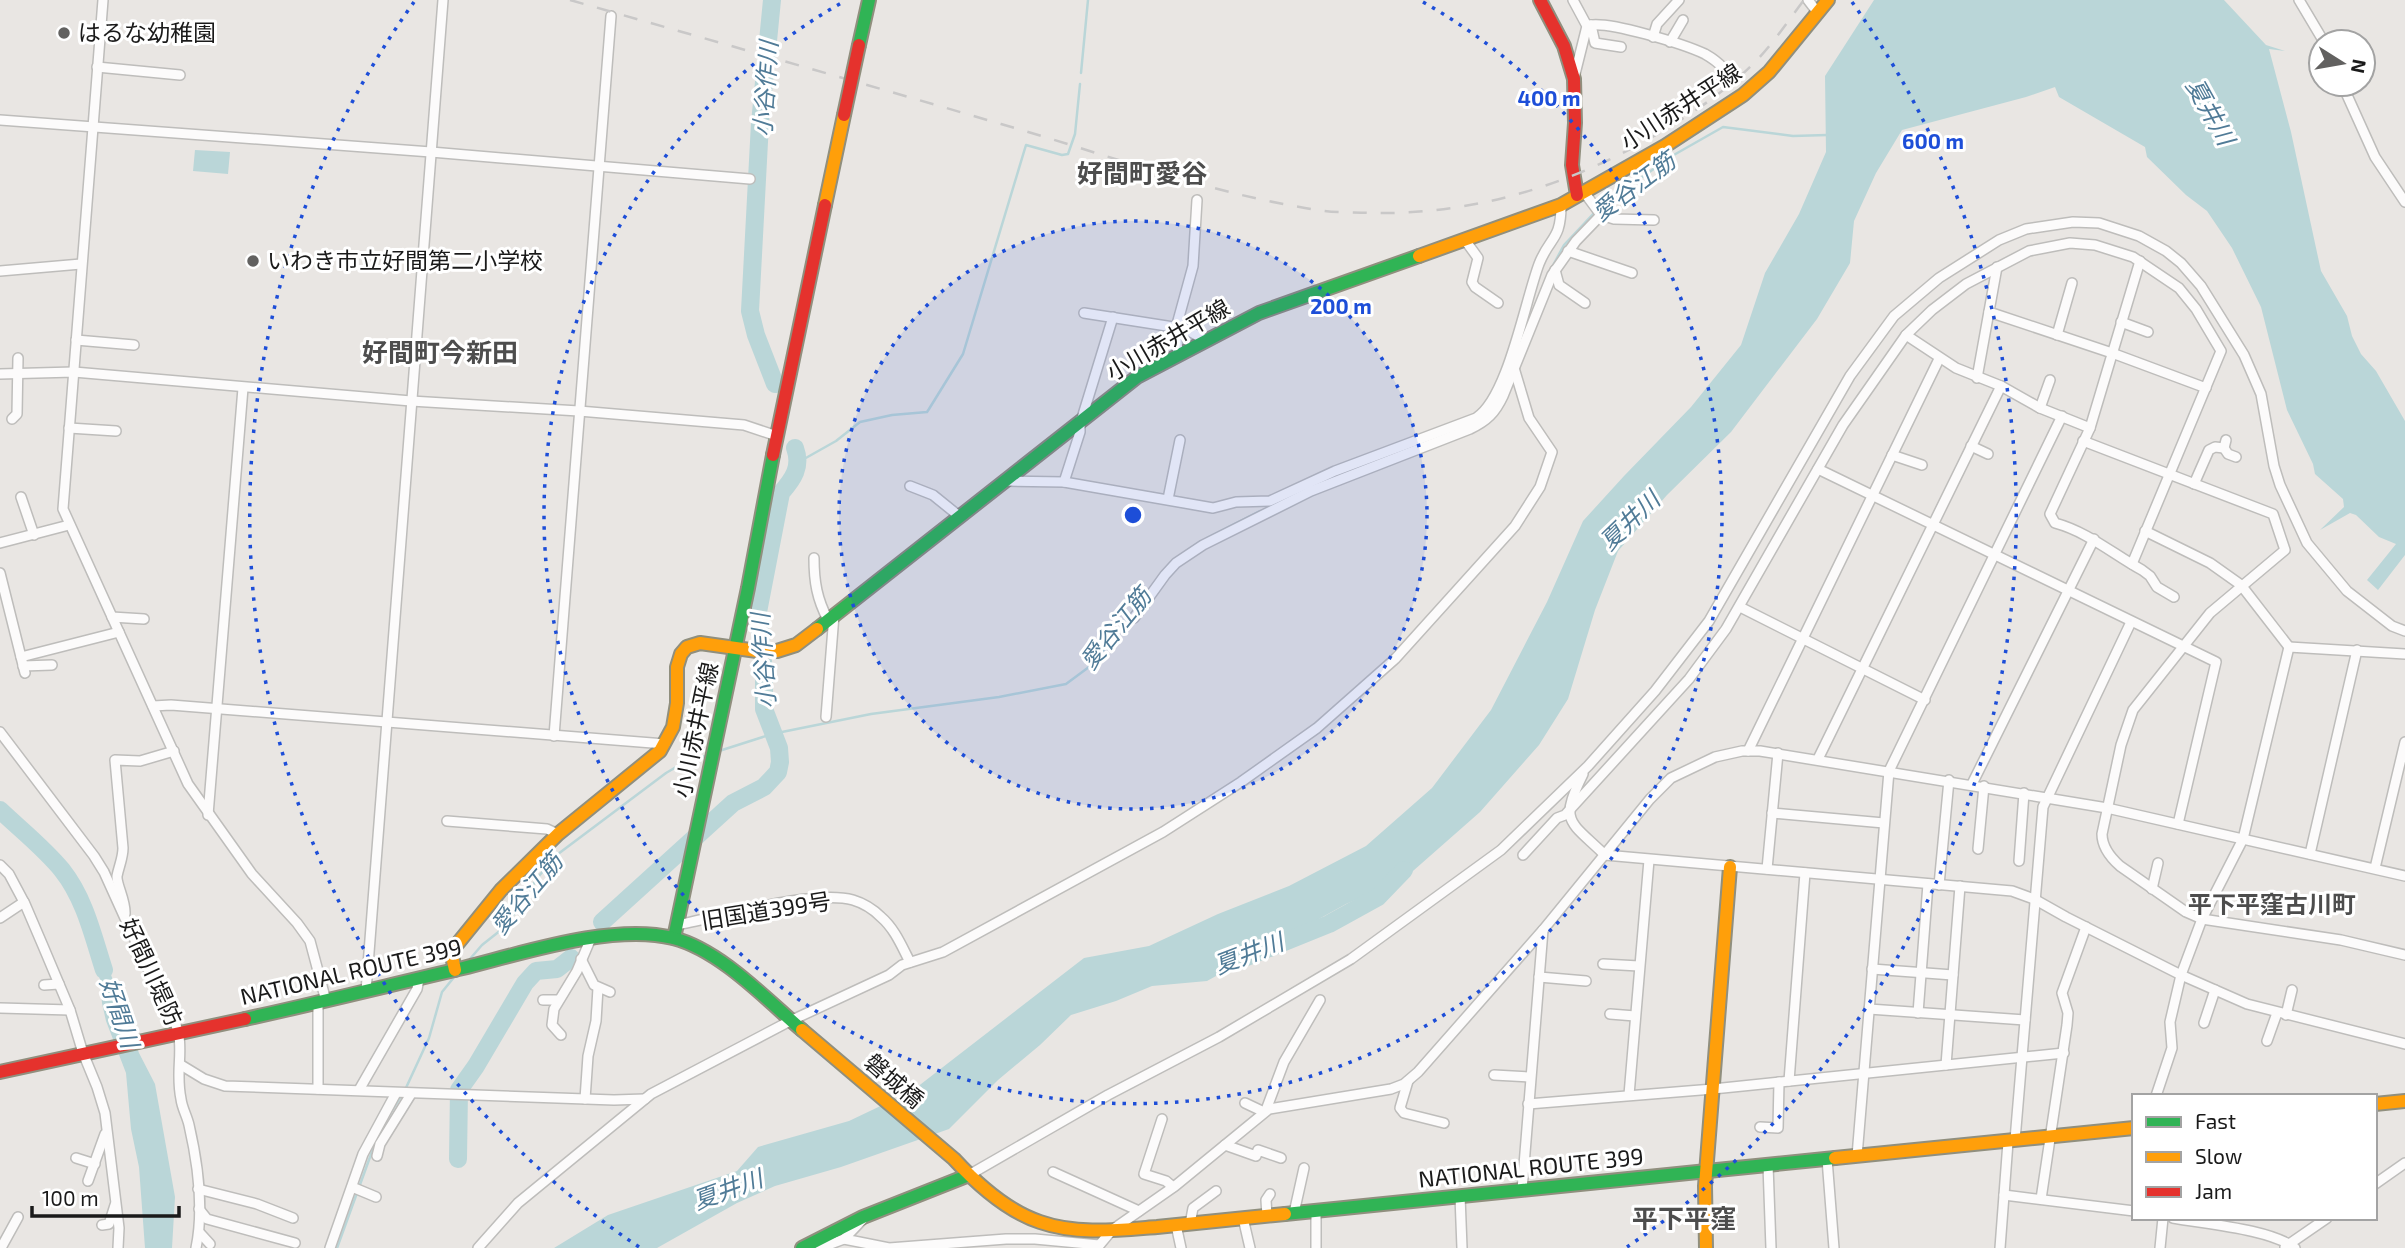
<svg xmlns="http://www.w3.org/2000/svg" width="2405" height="1248" font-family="'Exo 2','Noto Sans JP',sans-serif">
<rect width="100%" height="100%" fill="#e9e6e3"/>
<g fill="#bad6d8">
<path d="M 1874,0 L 2224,0 L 2266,45 L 2285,51 L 2269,49 L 2291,132 L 2321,271 L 2347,316 L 2352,336 L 2361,354 L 2376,371 L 2405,421 L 2405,555 L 2378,590 L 2367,580 L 2396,544 L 2379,537 L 2356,515 L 2350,513 L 2320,530 L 2344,507 L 2343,499 L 2315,474 L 2313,464 L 2287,410 L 2261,307 L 2232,248 L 2207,211 L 2186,195 L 2147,157 L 2145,147 L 2059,97 L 2055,87 L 2026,97 L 1902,130 L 1876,173 L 1854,221 L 1850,263 L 1817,319 L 1731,432 L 1667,495 L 1618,551 L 1595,610 L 1568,699 L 1539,745 L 1480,812 L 1405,878 L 1346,904 L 1207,981 L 1152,986 L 1116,1001 L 1071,1015 L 1040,1045 L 998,1080 L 949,1129 L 841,1167 L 775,1186 L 737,1203 L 657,1248 L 554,1248 L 608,1215 L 737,1171 L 758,1147 L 849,1121 L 912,1091 L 1084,958 L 1149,946 L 1218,914 L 1289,886 L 1366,846 L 1432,788 L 1491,710 L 1547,602 L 1583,521 L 1624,476 L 1691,407 L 1741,345 L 1765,273 L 1799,214 L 1826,152 L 1825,76 Z"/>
<path d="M 195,150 L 230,152 L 228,174 L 193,171 Z"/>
<path d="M 95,930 L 139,1053 L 155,1084 L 175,1197 L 172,1248 L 145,1248 L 139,1167 L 131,1129 L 126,1073 L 106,1021 L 102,1003 Z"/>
</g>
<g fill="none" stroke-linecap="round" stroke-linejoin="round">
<g stroke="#bad6d8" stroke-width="2.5">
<path d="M 1081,73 L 1088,0"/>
<path d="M 1600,207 L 1672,156 L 1723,127 L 1793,136 L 1827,135"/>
<path d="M 1549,273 L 1564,245 L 1595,212"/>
<path d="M 798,457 L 804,459 L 836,441 L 860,422 L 892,415 L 927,412 L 929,409 L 963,354 L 1026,145 L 1062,155 L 1068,154 L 1075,134 L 1080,84"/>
<path d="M 1349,472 L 1365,464"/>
<path d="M 1320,483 L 1336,476"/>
<path d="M 1207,538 L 1260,511"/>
<path d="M 1186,551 L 1201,541"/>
<path d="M 719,751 L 772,734 L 871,714 L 999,697 L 1066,684 L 1093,664 L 1154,583"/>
<path d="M 469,960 L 482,945 L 506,926 L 538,877 L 558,854 L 666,773 L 683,763 L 709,755"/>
<path d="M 405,1090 L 429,1038 L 442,992 L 455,976"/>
<path d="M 388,1117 L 401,1096"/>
<path d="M 337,1248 L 378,1135"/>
</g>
<g stroke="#bad6d8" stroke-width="18">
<path d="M 772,0 L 760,123 L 750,311 L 756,335 L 775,384"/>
<path d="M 0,810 C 21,830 44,848 62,870 C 85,899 93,936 104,970"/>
<path d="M 602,922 L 733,803 L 764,787 L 778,772 L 780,762 L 779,748 L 764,709 L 764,671 L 758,612 L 781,493 C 793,479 802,467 795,448"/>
<path d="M 1237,961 L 1329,924 L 1378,897 L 1404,870"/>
<path d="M 458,1159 L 459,1090 L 476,1066 L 525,983 L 536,971 L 557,969 L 571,958"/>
</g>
<defs>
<g id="street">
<path d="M 103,0 L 63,509 L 188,784 L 252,874 L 297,923 L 310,941 L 326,1001"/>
<path d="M 1573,0 L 1587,26 L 1574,78"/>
<path d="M 1808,0 L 1818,13"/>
<path d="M 2299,0 L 2324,42"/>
<path d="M 1591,25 L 1595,43 L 1621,47"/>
<path d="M 1587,26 C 1605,19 1686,45 1705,54 C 1712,58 1718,62 1723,68"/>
<path d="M 1653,37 L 1657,24 L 1679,0"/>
<path d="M 1670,42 L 1683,20"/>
<path d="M 97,67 L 180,75"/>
<path d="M 2342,84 L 2375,157 L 2405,202"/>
<path d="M 0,120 L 431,152 L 750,179"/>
<path d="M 1584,192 L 1601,215 L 1614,219 L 1654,220"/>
<path d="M 1465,240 L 1478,258 L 1472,282 L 1475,287 L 1498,303"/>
<path d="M 1568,251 L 1632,273"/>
<path d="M 2140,261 L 2090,428 L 2050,514 L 2055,523 C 2088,532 2113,554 2142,570 L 2150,576 L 2157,587 L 2174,597"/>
<path d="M 1555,270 L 1559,285 L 1585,303"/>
<path d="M 0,271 L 81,264"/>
<path d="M 1989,312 L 2112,353 L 2206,388"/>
<path d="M 1084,313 L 1186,329 L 1205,340"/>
<path d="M 2121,322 L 2148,332"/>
<path d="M 1906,335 L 1956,368 L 2001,386 L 2040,408 L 2090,428"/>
<path d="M 2057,335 L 2072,283"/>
<path d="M 76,340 L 134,345"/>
<path d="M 1178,354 L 1176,328 L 1193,266 L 1197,200"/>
<path d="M 0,374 L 74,372 L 411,401 L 579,411 L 744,425 L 777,436"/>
<path d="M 1977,378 L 1997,267"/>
<path d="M 2040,408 L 2050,380"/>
<path d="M 1082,418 L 1113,317"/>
<path d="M 12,419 L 17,414 L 18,358"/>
<path d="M 69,428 L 116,431"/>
<path d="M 2226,440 L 2224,448 L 2228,454 L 2236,457"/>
<path d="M 2083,441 L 2273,514 L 2285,550 L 2210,613 L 2133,710 L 2121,745 L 2102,834 C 2102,847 2111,858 2120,866 L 2186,912 L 2202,919 L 2341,940 L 2405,955"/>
<path d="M 1971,446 L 1988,454"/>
<path d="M 1892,455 L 1922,465"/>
<path d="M 1818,469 L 2216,662 L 2178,824"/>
<path d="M 1005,481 L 1064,482 L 1213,508 L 1236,502 L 1270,501 L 1335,471 L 1476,418 C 1508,398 1525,301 1539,264 C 1550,236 1561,241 1561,205"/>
<path d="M 1064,482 L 1080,432 L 1080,420"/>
<path d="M 2194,484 L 2209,450 L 2215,447 L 2224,448"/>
<path d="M 910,486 L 933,495 L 959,516"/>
<path d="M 21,497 L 34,535"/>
<path d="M 1168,499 L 1180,440"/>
<path d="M 2145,531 L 2210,563 L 2241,585 L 2289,647"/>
<path d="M 0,543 L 69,525"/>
<path d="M 814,558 C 814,582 817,599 828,620"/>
<path d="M 0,573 L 25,673"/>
<path d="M 1740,607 L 1925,700"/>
<path d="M 112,617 L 144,619"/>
<path d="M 1134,618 L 1165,575 L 1176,563 L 1203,545 L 1311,491 L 1470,429 C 1487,421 1495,413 1503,396 L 1552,275 L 1576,241 L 1601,215"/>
<path d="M 2289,647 L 2405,654"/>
<path d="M 21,657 L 119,632"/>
<path d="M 23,666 L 52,665"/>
<path d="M 153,706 L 171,705 L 665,744"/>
<path d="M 826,717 L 834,615"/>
<path d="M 0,732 L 94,856 L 104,872 L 163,1002 C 192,1039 173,1061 181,1099 C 182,1108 187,1116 189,1125 C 198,1164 204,1209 196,1248"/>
<path d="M 554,736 L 611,16"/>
<path d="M 1748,751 L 1939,359"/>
<path d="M 1818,759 L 2001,386"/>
<path d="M 1583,774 C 1559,823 1569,820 1605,855 L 2012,891 L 2034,899 L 2066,917 L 2181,975 L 2247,1004 L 2405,1044"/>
<path d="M 1972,784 L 2094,539"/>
<path d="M 1772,813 L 1884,823"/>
<path d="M 208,815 L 243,388"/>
<path d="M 447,821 L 547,829 L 558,834"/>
<path d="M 1978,849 L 1984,786"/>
<path d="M 2310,854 L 2357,650"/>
<path d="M 1523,855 L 1557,818 L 1565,815 L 1689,679 L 1726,629 L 1843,425 L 1906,335 L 1932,310 L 1966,284 L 2029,251 L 2070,243 L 2095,245 L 2133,257 L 2179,288 L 2196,309 L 2221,351 L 2132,564"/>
<path d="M 2019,861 L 2024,793"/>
<path d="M 0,865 L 9,874 L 25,904 L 43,946 L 70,1010 L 83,1053 L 97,1087 L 105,1113 L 119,1228 L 118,1248"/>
<path d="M 2375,868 L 2405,742"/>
<path d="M 1767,869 L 1778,753"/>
<path d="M 1939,885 L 1949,780"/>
<path d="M 2152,889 L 2158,863"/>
<path d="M 125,914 C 126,901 116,884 117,876 C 119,866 123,858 123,848 L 115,760 L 140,761 L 174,751"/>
<path d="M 0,918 L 24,902"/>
<path d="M 676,925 C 719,917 814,889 853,900 C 863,903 874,910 881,917 C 895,929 902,947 910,962"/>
<path d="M 581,959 L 594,985 L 610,992"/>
<path d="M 1603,964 L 1639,966"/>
<path d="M 1872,969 L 1953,975"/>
<path d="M 1539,977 L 1586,981"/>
<path d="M 44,985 L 59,984"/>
<path d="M 366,991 L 443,0"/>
<path d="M 543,1000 L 558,1000"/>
<path d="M 0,1008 L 70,1010"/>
<path d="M 1869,1009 L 2025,1020"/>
<path d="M 1918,1013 L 1928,884"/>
<path d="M 1610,1014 L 1635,1016"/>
<path d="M 2286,1015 L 2292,990"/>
<path d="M 2204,1023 L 2215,990"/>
<path d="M 561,1035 L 552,1025 L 554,1009 L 577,971 L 591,938"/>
<path d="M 2267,1041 L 2277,1013"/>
<path d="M 181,1065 L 204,1079 L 225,1086 L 614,1100 L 645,1099"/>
<path d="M 1946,1065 L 1960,886"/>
<path d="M 1494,1075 L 1530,1077"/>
<path d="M 1408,1081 L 1400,1108 L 1404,1113 L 1444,1123"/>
<path d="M 1789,1081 L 1805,873"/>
<path d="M 318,1089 L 318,1002"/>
<path d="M 359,1090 L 417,989 L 419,979"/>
<path d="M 1629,1095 L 1649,860"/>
<path d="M 2156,1096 L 2172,1048 L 2170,1022 L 2181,975 L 2202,919 L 2243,839 L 2289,647"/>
<path d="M 585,1099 L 588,1056 L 596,1021 L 598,988"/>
<path d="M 1245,1103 L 1264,1112"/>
<path d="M 1528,1104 L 1713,1089 L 2064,1053"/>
<path d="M 1266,1110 L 1284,1062 L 1320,1000"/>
<path d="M 1162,1119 L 1144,1174 L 1166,1181 L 1173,1187"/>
<path d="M 1760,1127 L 1778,1128 L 1779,1082"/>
<path d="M 2015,1140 L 2043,807 L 2131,622"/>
<path d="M 1225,1145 L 1256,1156 L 1258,1150 L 1281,1158"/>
<path d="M 377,1156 L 380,1144 L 411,1094"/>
<path d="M 1857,1156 L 1889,771 L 2062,416"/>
<path d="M 76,1158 L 95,1164"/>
<path d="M 1827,1159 L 1834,1248"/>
<path d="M 1768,1165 L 1771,1248"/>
<path d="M 1053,1172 L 1139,1211"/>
<path d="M 969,1175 L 1108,1095 L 1219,1037 L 1351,959 L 1501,850 L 1588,766 L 1655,691 L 1709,621 L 1850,376 L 1894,316 L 1939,278 L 1999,240 L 2026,229 L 2073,222 L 2099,223 L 2139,236 L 2166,251 L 2181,263 L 2201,286 L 2244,355 L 2261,394 L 2274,466 L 2280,485 L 2307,543 L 2347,591 L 2392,626 L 2405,631"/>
<path d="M 88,1181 L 105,1134"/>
<path d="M 2375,1184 L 2405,1163"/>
<path d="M 352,1187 L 376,1197"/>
<path d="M 198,1189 L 257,1204 L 293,1218"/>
<path d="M 1522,1190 L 1543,930"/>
<path d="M 2004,1195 L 2134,1211"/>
<path d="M 1460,1196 L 1462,1248"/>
<path d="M 2041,1199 L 2067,1025 L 2068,1013 L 2062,993 L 2086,927"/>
<path d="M 199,1209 L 207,1219 L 295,1243"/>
<path d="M 1316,1211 L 1316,1248"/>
<path d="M 1294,1213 L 1304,1168"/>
<path d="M 1267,1216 L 1266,1200 L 1270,1194"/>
<path d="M 864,1218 L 844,1239 L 889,1248 L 1006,1239 L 1035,1239 L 1099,1245"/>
<path d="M 1243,1218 L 1250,1248"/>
<path d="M 2173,1218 C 2205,1224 2270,1229 2295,1248"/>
<path d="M 1190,1224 L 1193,1208 L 1216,1191"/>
<path d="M 102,1225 L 109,1224 L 115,1205"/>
<path d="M 1176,1225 L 1181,1248"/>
<path d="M 199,1232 L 210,1244"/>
<path d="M 2285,1247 L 2327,1218"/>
<path d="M 1,1248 L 18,1217"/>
<path d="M 330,1248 L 363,1154 L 396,1093"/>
<path d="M 478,1248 L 518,1203 L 651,1094 L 790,1021 L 889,975 L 902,965 L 943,952 L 1163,832 L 1241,782 L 1317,728 L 1395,659 L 1515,526 L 1540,487 L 1552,452 L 1529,418 L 1514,368"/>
<path d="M 820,1248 L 844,1239"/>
<path d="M 1097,1248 L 1112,1230 L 1175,1186 L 1269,1109 L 1391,1089 L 1404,1084 L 1418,1072 L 1543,930 L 1650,799 L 1671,778 L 1715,757 L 1742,751 L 1760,751 L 2107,808 L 2405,876"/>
<path d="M 2000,1248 L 2008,1142"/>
<path d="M 2160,1248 L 2163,1218"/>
</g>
<g id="fast">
<path d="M 859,45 L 869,0"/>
<path d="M 817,629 L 1137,377 L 1259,313 L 1419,256"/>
<path d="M 674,938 L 748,588 L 773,455"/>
<path d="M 245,1019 C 318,1003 390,985 463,968 C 523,953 613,923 673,938 C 720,950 766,999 802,1030"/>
<path d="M 1285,1214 L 1835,1158"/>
<path d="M 802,1248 L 863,1217 L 969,1175"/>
</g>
<g id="slow">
<path d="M 825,205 L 844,115"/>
<path d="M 1419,256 L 1561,205 L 1665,146 L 1743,95 L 1769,72 L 1828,0"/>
<path d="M 455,970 L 452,956 L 454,948 L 501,890 L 558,834 L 660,751 L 673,727 L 677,703 L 677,667 L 681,654 L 687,647 L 700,643 L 757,651 L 777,651 L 796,645 L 817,629"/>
<path d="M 802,1030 L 954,1159 C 977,1184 1007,1211 1040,1222 C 1077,1235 1118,1230 1157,1227 C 1199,1223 1242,1218 1285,1214"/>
<path d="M 2375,1104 L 2405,1101"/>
<path d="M 1835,1158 L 2134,1128"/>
<path d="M 1706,1248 L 1705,1186 L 1730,867"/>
</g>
<g id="jam">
<path d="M 1540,0 L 1564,46 L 1574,79 L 1575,123 L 1572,165 L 1577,195"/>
<path d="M 773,455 L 825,205"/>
<path d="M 0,1072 L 245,1019"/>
</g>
</defs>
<use href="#street" stroke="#bebdbb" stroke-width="12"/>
<use href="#fast" stroke="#908f7e" stroke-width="16"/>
<use href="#slow" stroke="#908f7e" stroke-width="16"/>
<use href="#jam" stroke="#908f7e" stroke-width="16"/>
<use href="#street" stroke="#fcfbfb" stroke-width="9"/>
<use href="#fast" stroke="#30b455" stroke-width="12"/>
<use href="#slow" stroke="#ff9f0a" stroke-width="12"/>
<use href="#jam" stroke="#e5322d" stroke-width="12"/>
<path stroke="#c9c8c8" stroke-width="2.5" stroke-dasharray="14 14" stroke-linecap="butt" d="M 570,0 C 714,41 858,82 1001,124 C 1106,154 1210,194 1318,210 C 1335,213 1354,212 1371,213 C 1478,215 1578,183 1669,127 C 1699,109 1729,88 1754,63 C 1773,44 1788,21 1804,0"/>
<defs>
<path id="jam-bridge" d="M 844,115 L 859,45"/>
</defs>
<use href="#jam-bridge" stroke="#908f7e" stroke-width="16" stroke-linecap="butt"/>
<use href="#jam-bridge" stroke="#e5322d" stroke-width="12"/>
</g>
<circle cx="1133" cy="515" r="294" fill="#1d4ed8" fill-opacity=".12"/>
<g fill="none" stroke="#1d4ed8" stroke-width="3.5" stroke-dasharray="3.5 7">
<circle cx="1133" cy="515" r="294"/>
<path d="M1423 2A589 589 0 1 1 843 2"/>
<path d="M639 1247A883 883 0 0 1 414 2M1852 2A883 883 0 0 1 1627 1247"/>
</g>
<g fill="#626160" stroke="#fff" stroke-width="2.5">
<circle cx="64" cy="33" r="7"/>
<circle cx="253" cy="261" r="7"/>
</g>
<g text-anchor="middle" stroke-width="6" stroke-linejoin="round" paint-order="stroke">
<g font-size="23" fill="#1a1a1a" stroke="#fff" text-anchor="start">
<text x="78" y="41">はるな幼稚園</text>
<text x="267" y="269">いわき市立好間第二小学校</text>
</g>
<g font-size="23" fill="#1a1a1a" stroke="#fff">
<text transform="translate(1681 107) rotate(-33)" y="8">小川赤井平線</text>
<text transform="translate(1168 340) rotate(-30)" y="8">小川赤井平線</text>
<text transform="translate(696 730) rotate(-78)" y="8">小川赤井平線</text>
<text transform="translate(766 911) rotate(-9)" y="8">旧国道399号</text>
<text transform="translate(151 972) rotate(65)" y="8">好間川堤防</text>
<text transform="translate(351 972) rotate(-13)" y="8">NATIONAL ROUTE 399</text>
<text transform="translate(894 1081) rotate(41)" y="8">磐城橋</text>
<text transform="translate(1531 1168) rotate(-6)" y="8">NATIONAL ROUTE 399</text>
</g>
<g font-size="24" font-style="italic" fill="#507b97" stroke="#fff">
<text transform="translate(766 89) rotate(-86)" y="8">小谷作川</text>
<text transform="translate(2210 112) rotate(61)" y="8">夏井川</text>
<text transform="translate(1634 187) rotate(-37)" y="8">愛谷江筋</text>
<text transform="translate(1630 521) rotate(-44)" y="8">夏井川</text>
<text transform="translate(1116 629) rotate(-51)" y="8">愛谷江筋</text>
<text transform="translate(764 661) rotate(-94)" y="8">小谷作川</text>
<text transform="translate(527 894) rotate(-50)" y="8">愛谷江筋</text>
<text transform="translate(1249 954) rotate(-21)" y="8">夏井川</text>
<text transform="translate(119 1013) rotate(71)" y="8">好間川</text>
<text transform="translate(728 1190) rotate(-20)" y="8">夏井川</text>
</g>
<g font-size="24" font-weight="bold" fill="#4d4d4d" stroke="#fff">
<text x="2272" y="913">平下平窪古川町</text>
</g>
<g font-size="26" font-weight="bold" fill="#4d4d4d" stroke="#fff">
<text x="1142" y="183">好間町愛谷</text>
<text x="440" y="362">好間町今新田</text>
<text x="1684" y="1228">平下平窪</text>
</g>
</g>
<circle cx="1133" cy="515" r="10" fill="#1d4ed8" stroke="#fff" stroke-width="3.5"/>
<g font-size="21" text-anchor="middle" font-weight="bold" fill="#1d4ed8" stroke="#fff" stroke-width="6" stroke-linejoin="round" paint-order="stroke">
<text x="1549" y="106">400 m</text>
<text x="1933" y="149">600 m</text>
<text x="1341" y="314">200 m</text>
</g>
<rect x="2132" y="1094" width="245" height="126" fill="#ffffff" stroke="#a3a3a3" stroke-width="2"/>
<rect x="2146" y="1117" width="35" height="10" fill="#30b455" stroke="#a3a3a3" stroke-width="2"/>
<text x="2195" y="1129" font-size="21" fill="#1a1a1a">Fast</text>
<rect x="2146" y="1152" width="35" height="10" fill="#ff9f0a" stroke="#a3a3a3" stroke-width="2"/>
<text x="2195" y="1164" font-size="21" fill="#1a1a1a">Slow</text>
<rect x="2146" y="1187" width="35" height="10" fill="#e5322d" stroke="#a3a3a3" stroke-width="2"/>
<text x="2195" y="1199" font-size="21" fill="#1a1a1a">Jam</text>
<g transform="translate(2342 63) rotate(101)"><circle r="33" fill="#ffffff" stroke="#a3a3a3" stroke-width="2"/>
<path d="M0-5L12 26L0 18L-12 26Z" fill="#626160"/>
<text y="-10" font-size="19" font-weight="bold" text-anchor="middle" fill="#1a1a1a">N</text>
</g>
<path d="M32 1206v10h147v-10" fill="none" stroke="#1a1a1a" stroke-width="3.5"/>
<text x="42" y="1206" font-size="21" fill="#1a1a1a" stroke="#ffffff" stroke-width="5" paint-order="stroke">100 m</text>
</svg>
